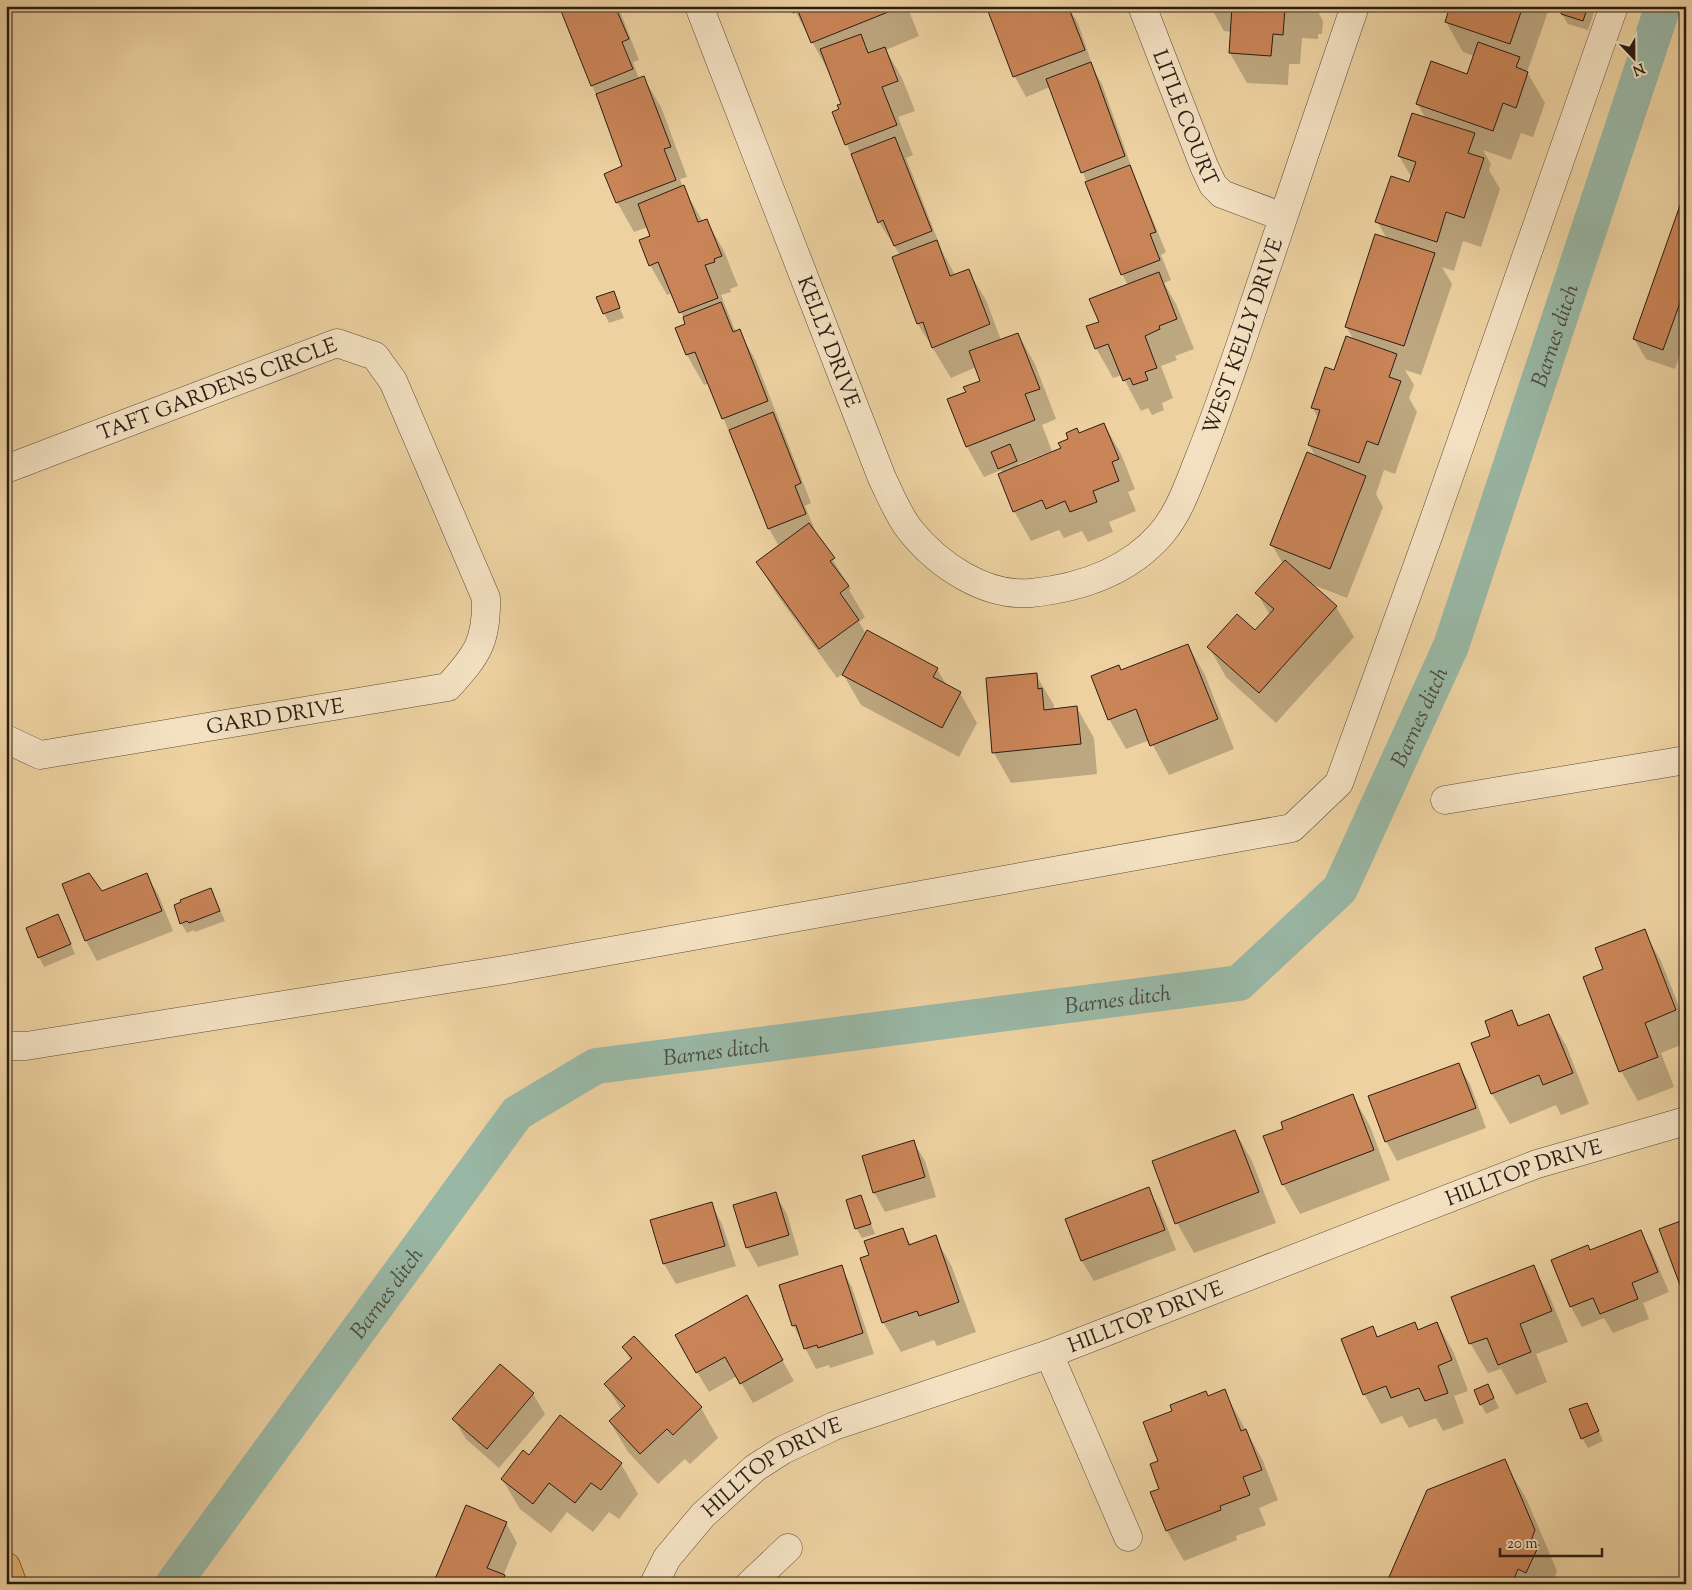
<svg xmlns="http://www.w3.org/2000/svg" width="1692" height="1590" font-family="'Sorts Mill Goudy',serif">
<rect width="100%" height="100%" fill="#edd1a1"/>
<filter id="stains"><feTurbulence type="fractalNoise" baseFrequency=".004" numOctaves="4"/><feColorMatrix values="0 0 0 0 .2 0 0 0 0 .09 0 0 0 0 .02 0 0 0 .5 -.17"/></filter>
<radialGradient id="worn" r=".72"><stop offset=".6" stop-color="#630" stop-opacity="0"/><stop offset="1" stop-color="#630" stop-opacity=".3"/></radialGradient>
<g fill="#0003">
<path d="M 561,6 L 618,6 L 639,60 L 633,62 L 639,79 L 643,77 L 661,107 L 687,177 L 680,179 L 683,187 L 703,222 L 707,221 L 724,251 L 738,286 L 730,289 L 731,292 L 721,295 L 734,328 L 737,332 L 739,331 L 756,361 L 811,503 L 805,506 L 817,535 L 851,589 L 849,590 L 865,617 L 859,622 L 866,634 L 937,669 L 947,686 L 960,693 L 977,723 L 959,757 L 861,705 L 843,674 L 837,678 L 775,592 L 758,562 L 779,546 L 769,529 L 709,383 L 704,385 L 687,355 L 676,329 L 687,325 L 672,293 L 667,295 L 650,265 L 652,236 L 648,227 L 634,232 L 617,202 L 624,167 Z"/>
<path d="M 792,6 L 907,6 L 919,36 L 886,50 L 902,78 L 915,111 L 898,117 L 913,155 L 906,158 L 942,251 L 955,275 L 968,270 L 986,300 L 1001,340 L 1018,334 L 1035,364 L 1056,419 L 1042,425 L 1052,451 L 1018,464 L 1019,466 L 1062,449 L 1079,434 L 1104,424 L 1121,454 L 1135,489 L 1128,492 L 1136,511 L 1109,522 L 1113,532 L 1088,542 L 1082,531 L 1064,538 L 1059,530 L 1031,541 L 1014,511 L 1001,470 L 984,477 L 967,447 L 948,400 L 967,393 L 982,381 L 976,367 L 951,378 L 918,324 L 893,258 L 900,255 L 879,222 L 834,113 L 841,110 L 843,104 L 829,72 Z"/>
<path d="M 987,6 L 1029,6 L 1032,13 L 1040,14 L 1068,6 L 1078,23 L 1094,70 L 1102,84 L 1135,177 L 1166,252 L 1161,255 L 1171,280 L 1164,283 L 1176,304 L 1194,349 L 1175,356 L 1177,360 L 1161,366 L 1173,398 L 1162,403 L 1164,410 L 1152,415 L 1148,408 L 1141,411 L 1122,375 L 1113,378 L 1096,348 L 1100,322 L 1128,285 L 1122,274 L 1050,87 L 1026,97 L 1015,77 Z"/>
<path d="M 1210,6 L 1320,6 L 1319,14 L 1323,21 L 1322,34 L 1318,34 L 1318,39 L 1302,38 L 1300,64 L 1289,64 L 1288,85 L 1247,83 L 1230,53 L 1231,32 L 1224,31 Z"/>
<path d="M 1451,6 L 1550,6 L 1527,72 L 1545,103 L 1533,137 L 1521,133 L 1511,160 L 1483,150 L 1491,164 L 1489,170 L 1500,189 L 1481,247 L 1463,241 L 1454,271 L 1442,267 L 1452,284 L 1421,375 L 1405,370 L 1414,385 L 1409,398 L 1417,412 L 1395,474 L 1384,470 L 1376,494 L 1383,507 L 1347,598 L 1311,584 L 1336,607 L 1354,637 L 1276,723 L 1226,677 L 1209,647 L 1255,631 L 1270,615 L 1257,593 L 1283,564 L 1272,545 L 1316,457 L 1309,445 L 1318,418 L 1312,407 L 1354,340 L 1346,327 L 1387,239 L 1377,221 L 1410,184 L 1412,178 L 1399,156 L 1426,119 L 1417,103 L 1467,75 L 1474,56 L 1463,52 L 1446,22 Z"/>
<path d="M 1565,6 L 1596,6 L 1588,30 L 1568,24 L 1562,14 Z"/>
<path d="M 1686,195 L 1686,338 L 1675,369 L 1646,359 L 1634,339 Z"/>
<path d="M 613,293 L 624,318 L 609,323 L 604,313 Z"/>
<path d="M 1188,645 L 1205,675 L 1234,749 L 1169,775 L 1150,740 L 1126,749 L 1109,719 L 1119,666 L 1122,671 Z"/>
<path d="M 1036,675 L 1054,705 L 1054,710 L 1077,708 L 1094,738 L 1097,774 L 1011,783 L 994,753 Z"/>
<path d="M 146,875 L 158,894 L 173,931 L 97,961 L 86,941 L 101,893 Z"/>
<path d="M 211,889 L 225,921 L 195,932 L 194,930 L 187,933 L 181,923 Z"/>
<path d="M 63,925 L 75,954 L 44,967 L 39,957 Z"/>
<path d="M 1644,931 L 1661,961 L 1686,1024 L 1686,1043 L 1661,1053 L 1674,1087 L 1638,1101 L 1621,1071 L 1605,970 Z"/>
<path d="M 1511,1011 L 1520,1026 L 1548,1015 L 1566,1045 L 1589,1104 L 1561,1115 L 1556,1105 L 1510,1124 L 1492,1094 L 1473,1044 L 1492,1036 Z"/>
<path d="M 1458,1064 L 1470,1084 L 1486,1128 L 1397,1161 L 1386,1141 Z"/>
<path d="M 1353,1096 L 1370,1126 L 1390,1180 L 1300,1214 L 1283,1184 L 1285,1129 Z"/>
<path d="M 1235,1131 L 1252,1161 L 1276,1223 L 1194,1253 L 1177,1223 Z"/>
<path d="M 913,1141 L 925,1161 L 936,1197 L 885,1212 L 874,1192 Z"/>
<path d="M 1148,1189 L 1160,1209 L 1176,1250 L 1094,1281 L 1082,1261 L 1067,1219 Z"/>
<path d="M 775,1194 L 787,1214 L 799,1255 L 758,1267 L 747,1247 Z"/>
<path d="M 860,1197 L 875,1234 L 862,1238 L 856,1228 Z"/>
<path d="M 711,1203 L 722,1224 L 736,1266 L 676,1284 L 664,1264 Z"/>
<path d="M 1686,1220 L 1686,1291 L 1682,1284 Z"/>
<path d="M 902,1229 L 911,1245 L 935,1237 L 952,1267 L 976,1332 L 937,1346 L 934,1340 L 901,1352 L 883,1322 L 871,1256 Z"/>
<path d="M 1641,1232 L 1652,1252 L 1669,1292 L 1643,1303 L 1649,1319 L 1613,1333 L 1604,1318 L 1582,1327 L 1571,1307 L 1590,1252 Z"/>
<path d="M 841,1267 L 852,1287 L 874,1354 L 830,1368 L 829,1365 L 816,1369 L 793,1325 Z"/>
<path d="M 1533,1267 L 1550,1297 L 1568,1342 L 1536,1354 L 1547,1382 L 1516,1395 L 1501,1369 L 1488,1373 L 1470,1343 Z"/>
<path d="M 758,1317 L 794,1381 L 753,1403 L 737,1376 L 709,1392 L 697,1372 Z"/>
<path d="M 1437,1323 L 1454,1353 L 1468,1391 L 1454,1396 L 1464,1423 L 1443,1431 L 1436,1418 L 1409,1428 L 1402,1416 L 1381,1424 L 1364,1394 L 1372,1327 L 1378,1338 L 1415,1324 L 1419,1331 Z"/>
<path d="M 623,1347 L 701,1408 L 718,1438 L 690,1464 L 685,1459 L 658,1484 L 628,1452 L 610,1422 L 622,1411 L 606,1385 L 631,1361 Z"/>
<path d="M 1488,1385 L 1499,1408 L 1486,1414 L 1481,1404 Z"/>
<path d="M 1224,1391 L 1263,1461 L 1278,1500 L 1259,1508 L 1266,1525 L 1236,1536 L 1237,1540 L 1184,1561 L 1167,1531 L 1152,1493 L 1161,1490 L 1159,1462 L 1208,1397 Z"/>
<path d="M 533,1394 L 545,1414 L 499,1468 L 466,1439 L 454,1419 Z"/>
<path d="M 1587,1404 L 1603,1441 L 1588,1448 L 1582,1438 Z"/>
<path d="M 530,1456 L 621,1464 L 638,1494 L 619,1519 L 609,1512 L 593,1532 L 567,1512 L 551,1533 L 520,1509 L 502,1479 Z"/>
<path d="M 1504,1461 L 1527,1500 L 1557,1571 L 1555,1576 L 1560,1584 L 1387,1584 Z"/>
<path d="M 506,1523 L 517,1543 L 503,1576 L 508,1584 L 435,1584 Z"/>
</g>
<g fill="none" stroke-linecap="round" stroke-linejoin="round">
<path stroke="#99b7a5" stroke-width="36" id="s1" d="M 173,1584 L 517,1113 L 596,1066 L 1239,983 L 1340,889 L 1451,646 L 1663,6"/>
</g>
<g fill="#c98457" stroke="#2a1d14">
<path d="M 559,6 L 615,6 L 629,39 L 622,42 L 633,69 L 591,86 Z"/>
<path d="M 790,6 L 903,6 L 811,43 L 798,11 L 793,13 Z"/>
<path d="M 986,6 L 1027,6 L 1029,12 L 1039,9 L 1040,12 L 1055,6 L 1068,6 L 1085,50 L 1013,77 Z"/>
<path d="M 1232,6 L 1301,6 L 1301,10 L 1285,8 L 1283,35 L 1273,34 L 1271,56 L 1229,53 Z"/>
<path d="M 1450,6 L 1523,6 L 1510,44 L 1445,22 Z"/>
<path d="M 1564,6 L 1588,6 L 1583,21 L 1561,14 Z"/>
<path d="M 861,34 L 868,53 L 885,47 L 898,81 L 882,87 L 897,125 L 845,145 L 832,112 L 839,109 L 837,105 L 841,104 L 820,49 Z"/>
<path d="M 1478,42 L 1520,57 L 1516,67 L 1528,72 L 1516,108 L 1503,103 L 1493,131 L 1416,104 L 1431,61 L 1467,74 Z"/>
<path d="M 1091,62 L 1125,156 L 1081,173 L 1046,79 Z"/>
<path d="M 644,76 L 671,147 L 664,149 L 676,180 L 616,203 L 604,174 L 622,166 L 596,94 Z"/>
<path d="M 1412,113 L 1475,133 L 1468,153 L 1484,158 L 1464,218 L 1446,212 L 1437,242 L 1375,222 L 1391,176 L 1409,182 L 1416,162 L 1398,156 Z"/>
<path d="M 895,137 L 932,231 L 894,246 L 883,220 L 878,223 L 851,154 Z"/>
<path d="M 1130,165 L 1156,232 L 1150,234 L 1160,260 L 1121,275 L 1085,182 Z"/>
<path d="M 684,185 L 698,222 L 707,219 L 722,256 L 714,259 L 715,262 L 705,265 L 718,298 L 679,313 L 658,262 L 649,266 L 639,240 L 650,236 L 638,204 Z"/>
<path d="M 1684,194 L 1686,194 L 1686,286 L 1663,350 L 1633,339 Z"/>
<path d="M 1375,234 L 1435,253 L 1404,346 L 1345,327 Z"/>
<path d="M 937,240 L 950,276 L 969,269 L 990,324 L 932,348 L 923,322 L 917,324 L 892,257 Z"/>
<path d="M 1159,272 L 1177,319 L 1159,326 L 1160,329 L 1145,336 L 1157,368 L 1145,372 L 1148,380 L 1133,385 L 1130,378 L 1123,381 L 1108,344 L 1095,349 L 1086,326 L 1099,322 L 1089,299 Z"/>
<path d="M 614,291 L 620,308 L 603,314 L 596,297 Z"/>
<path d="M 721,302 L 733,332 L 740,329 L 768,401 L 722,419 L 695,352 L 686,355 L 675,328 L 685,324 L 683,317 Z"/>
<path d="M 1018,333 L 1040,389 L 1025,394 L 1035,420 L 966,447 L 947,399 L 966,392 L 963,387 L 980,381 L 969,351 Z"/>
<path d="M 1346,336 L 1397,354 L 1389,377 L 1401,381 L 1378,445 L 1367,441 L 1359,463 L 1308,445 L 1320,410 L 1311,408 L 1325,367 L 1334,370 Z"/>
<path d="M 773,412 L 801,483 L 795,486 L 806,514 L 768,529 L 729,430 Z"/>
<path d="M 1104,423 L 1119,459 L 1112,462 L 1119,481 L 1093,491 L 1097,502 L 1070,512 L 1065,501 L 1046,509 L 1042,500 L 1013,512 L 998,474 L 1061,448 L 1058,443 L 1068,439 L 1066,433 L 1077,428 L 1079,433 Z"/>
<path d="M 1010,444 L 1017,461 L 998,469 L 991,452 Z"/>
<path d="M 1307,452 L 1366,476 L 1330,569 L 1270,545 Z"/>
<path d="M 809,523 L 835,558 L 830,561 L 849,586 L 840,593 L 859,620 L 819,649 L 756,562 Z"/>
<path d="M 1285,560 L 1337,606 L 1259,693 L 1207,647 L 1237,614 L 1255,630 L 1274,609 L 1255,593 Z"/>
<path d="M 867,630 L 938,668 L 933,677 L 961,692 L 942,728 L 842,675 Z"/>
<path d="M 1188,644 L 1218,719 L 1150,746 L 1136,709 L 1108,720 L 1091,676 L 1119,665 L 1121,670 Z"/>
<path d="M 1037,673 L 1038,689 L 1042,688 L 1044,710 L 1077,706 L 1081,744 L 992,753 L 986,678 Z"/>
<path d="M 89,873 L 102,891 L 147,873 L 162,911 L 85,941 L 62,884 Z"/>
<path d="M 211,888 L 220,911 L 189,923 L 187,921 L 180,924 L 174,905 L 181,902 L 180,900 Z"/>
<path d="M 58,914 L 71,944 L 38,958 L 26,928 Z"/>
<path d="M 1645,929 L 1676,1010 L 1645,1023 L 1658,1057 L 1619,1072 L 1583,977 L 1603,969 L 1595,948 Z"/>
<path d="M 1512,1010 L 1518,1026 L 1549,1014 L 1573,1073 L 1543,1085 L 1539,1075 L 1491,1094 L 1471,1043 L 1490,1036 L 1485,1021 Z"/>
<path d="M 1459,1063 L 1476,1108 L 1385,1142 L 1368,1096 Z"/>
<path d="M 1353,1094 L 1374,1150 L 1282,1185 L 1263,1136 L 1283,1129 L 1281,1122 Z"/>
<path d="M 1235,1130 L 1259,1192 L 1175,1224 L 1152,1161 Z"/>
<path d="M 914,1140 L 925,1177 L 873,1193 L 862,1156 Z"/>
<path d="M 1149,1187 L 1165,1230 L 1081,1261 L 1065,1219 Z"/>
<path d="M 776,1192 L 789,1235 L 746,1248 L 733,1205 Z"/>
<path d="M 861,1195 L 871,1224 L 855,1229 L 846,1200 Z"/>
<path d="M 712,1202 L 725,1246 L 663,1264 L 650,1220 Z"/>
<path d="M 1686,1219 L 1686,1282 L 1680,1285 L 1659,1229 Z"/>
<path d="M 903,1228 L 909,1245 L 936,1235 L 959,1302 L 919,1316 L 917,1311 L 882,1323 L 860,1258 L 869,1255 L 864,1241 Z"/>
<path d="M 1641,1230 L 1658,1272 L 1632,1283 L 1638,1299 L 1600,1314 L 1593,1298 L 1570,1307 L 1551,1260 L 1588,1245 L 1590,1250 Z"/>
<path d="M 842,1265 L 863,1333 L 818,1348 L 817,1345 L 804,1349 L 796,1325 L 792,1326 L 779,1285 Z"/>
<path d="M 1534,1265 L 1552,1311 L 1520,1324 L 1531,1352 L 1498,1365 L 1487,1338 L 1469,1344 L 1451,1297 Z"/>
<path d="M 747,1295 L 783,1360 L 740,1384 L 725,1357 L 696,1373 L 675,1335 Z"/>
<path d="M 1415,1322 L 1418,1330 L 1437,1322 L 1452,1360 L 1438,1366 L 1448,1393 L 1425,1401 L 1419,1388 L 1391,1398 L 1386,1386 L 1363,1395 L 1341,1339 L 1373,1326 L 1377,1337 Z"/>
<path d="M 634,1336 L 702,1407 L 673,1435 L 667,1429 L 640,1454 L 609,1421 L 625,1406 L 604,1384 L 632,1358 L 622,1347 Z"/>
<path d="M 500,1364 L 534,1393 L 487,1449 L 452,1419 Z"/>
<path d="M 1488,1384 L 1494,1398 L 1480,1405 L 1474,1390 Z"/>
<path d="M 1225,1389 L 1241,1431 L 1246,1429 L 1262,1470 L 1243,1477 L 1250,1495 L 1220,1506 L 1221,1510 L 1166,1531 L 1150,1492 L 1159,1489 L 1150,1464 L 1158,1461 L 1143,1422 L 1172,1411 L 1170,1405 L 1206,1391 L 1208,1396 Z"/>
<path d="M 1587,1403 L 1599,1431 L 1581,1439 L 1569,1409 Z"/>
<path d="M 560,1415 L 622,1463 L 601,1490 L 591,1483 L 575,1503 L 549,1483 L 533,1504 L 501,1479 L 523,1450 L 529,1455 Z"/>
<path d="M 1505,1459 L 1535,1530 L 1531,1541 L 1539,1545 L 1526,1573 L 1518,1569 L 1512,1584 L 1386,1584 L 1427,1490 Z"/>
<path d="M 466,1505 L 507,1522 L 487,1568 L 505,1575 L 501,1584 L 433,1584 Z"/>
</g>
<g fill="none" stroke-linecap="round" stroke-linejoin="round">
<defs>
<g id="minor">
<path id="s2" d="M 699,6 L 882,478 C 890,494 898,515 910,530 C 938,565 985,597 1031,593 C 1080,588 1128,572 1161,534 C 1179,513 1188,486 1198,461 C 1213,424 1226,386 1239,349 C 1277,235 1316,120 1355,6"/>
<path id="s3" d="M 1142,6 L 1204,166 L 1213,185 L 1222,194 L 1283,217"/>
<path id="s4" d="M 6,469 L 337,343 L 375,356 L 393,381 L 486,598 C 487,642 477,655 448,687 L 40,755 L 6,739"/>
<path d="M 1445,800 L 1686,760"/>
<path d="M 6,1046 L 26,1046 L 510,969 L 1292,828 L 1339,783 L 1430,531 L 1614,6"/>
<path d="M 1049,1354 L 1128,1537"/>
<path id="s5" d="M 654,1584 L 667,1558 L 703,1515 L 755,1468 L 783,1450 L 834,1426 L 1049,1354 L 1537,1164 L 1686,1121"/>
<path d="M 750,1584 L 788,1548"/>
</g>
<path id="major" d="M 6,1566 L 13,1584"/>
</defs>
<use href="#minor" stroke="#5b4a37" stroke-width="29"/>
<use href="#major" stroke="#2a1d14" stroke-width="29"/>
<use href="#minor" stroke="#f3e1c2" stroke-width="28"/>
<use href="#major" stroke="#e6b870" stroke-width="28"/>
</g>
<g text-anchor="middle" stroke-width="5" stroke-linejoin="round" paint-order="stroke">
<g font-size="21" fill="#2a1d14" stroke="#f3e1c2">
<text dy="7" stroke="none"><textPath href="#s3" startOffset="120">LITLE COURT</textPath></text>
<text dy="7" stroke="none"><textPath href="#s2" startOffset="1068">WEST KELLY DRIVE</textPath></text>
<text dy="7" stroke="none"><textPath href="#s2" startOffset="360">KELLY DRIVE</textPath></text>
<text dy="7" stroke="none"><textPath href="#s4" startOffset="226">TAFT GARDENS CIRCLE</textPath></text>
<text transform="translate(275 716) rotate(-9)" y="7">GARD DRIVE</text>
<text dy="7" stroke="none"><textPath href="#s5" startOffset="980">HILLTOP DRIVE</textPath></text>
<text dy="7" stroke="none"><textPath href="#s5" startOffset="575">HILLTOP DRIVE</textPath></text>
<text dy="7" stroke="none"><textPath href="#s5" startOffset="170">HILLTOP DRIVE</textPath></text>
</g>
<g font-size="22" font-style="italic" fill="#4b4b40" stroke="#f3e1c2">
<text dy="8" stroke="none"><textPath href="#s1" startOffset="2056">Barnes ditch</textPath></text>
<text dy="8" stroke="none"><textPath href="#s1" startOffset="1651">Barnes ditch</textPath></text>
<text dy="8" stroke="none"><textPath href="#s1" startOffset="1201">Barnes ditch</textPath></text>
<text dy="8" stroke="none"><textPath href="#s1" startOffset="796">Barnes ditch</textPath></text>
<text dy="8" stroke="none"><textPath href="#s1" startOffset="361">Barnes ditch</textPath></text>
</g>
</g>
<rect width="1692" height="1590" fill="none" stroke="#edd1a1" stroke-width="25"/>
<rect x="8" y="8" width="1677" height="1575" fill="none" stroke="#2a1d14" stroke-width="2.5"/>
<rect x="12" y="12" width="1667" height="1565" fill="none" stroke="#2a1d14"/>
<g transform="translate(1634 58) rotate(158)" stroke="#f3e1c2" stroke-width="4" paint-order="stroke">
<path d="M0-4L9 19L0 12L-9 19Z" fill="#2a1d14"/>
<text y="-8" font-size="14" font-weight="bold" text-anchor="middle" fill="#2a1d14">N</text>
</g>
<path d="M1500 1548v8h102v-8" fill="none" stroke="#2a1d14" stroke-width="2.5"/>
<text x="1507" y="1548" font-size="15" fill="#2a1d14" stroke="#f3e1c2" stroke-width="4" paint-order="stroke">20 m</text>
<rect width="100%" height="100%" filter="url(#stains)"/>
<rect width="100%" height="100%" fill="url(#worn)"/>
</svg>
